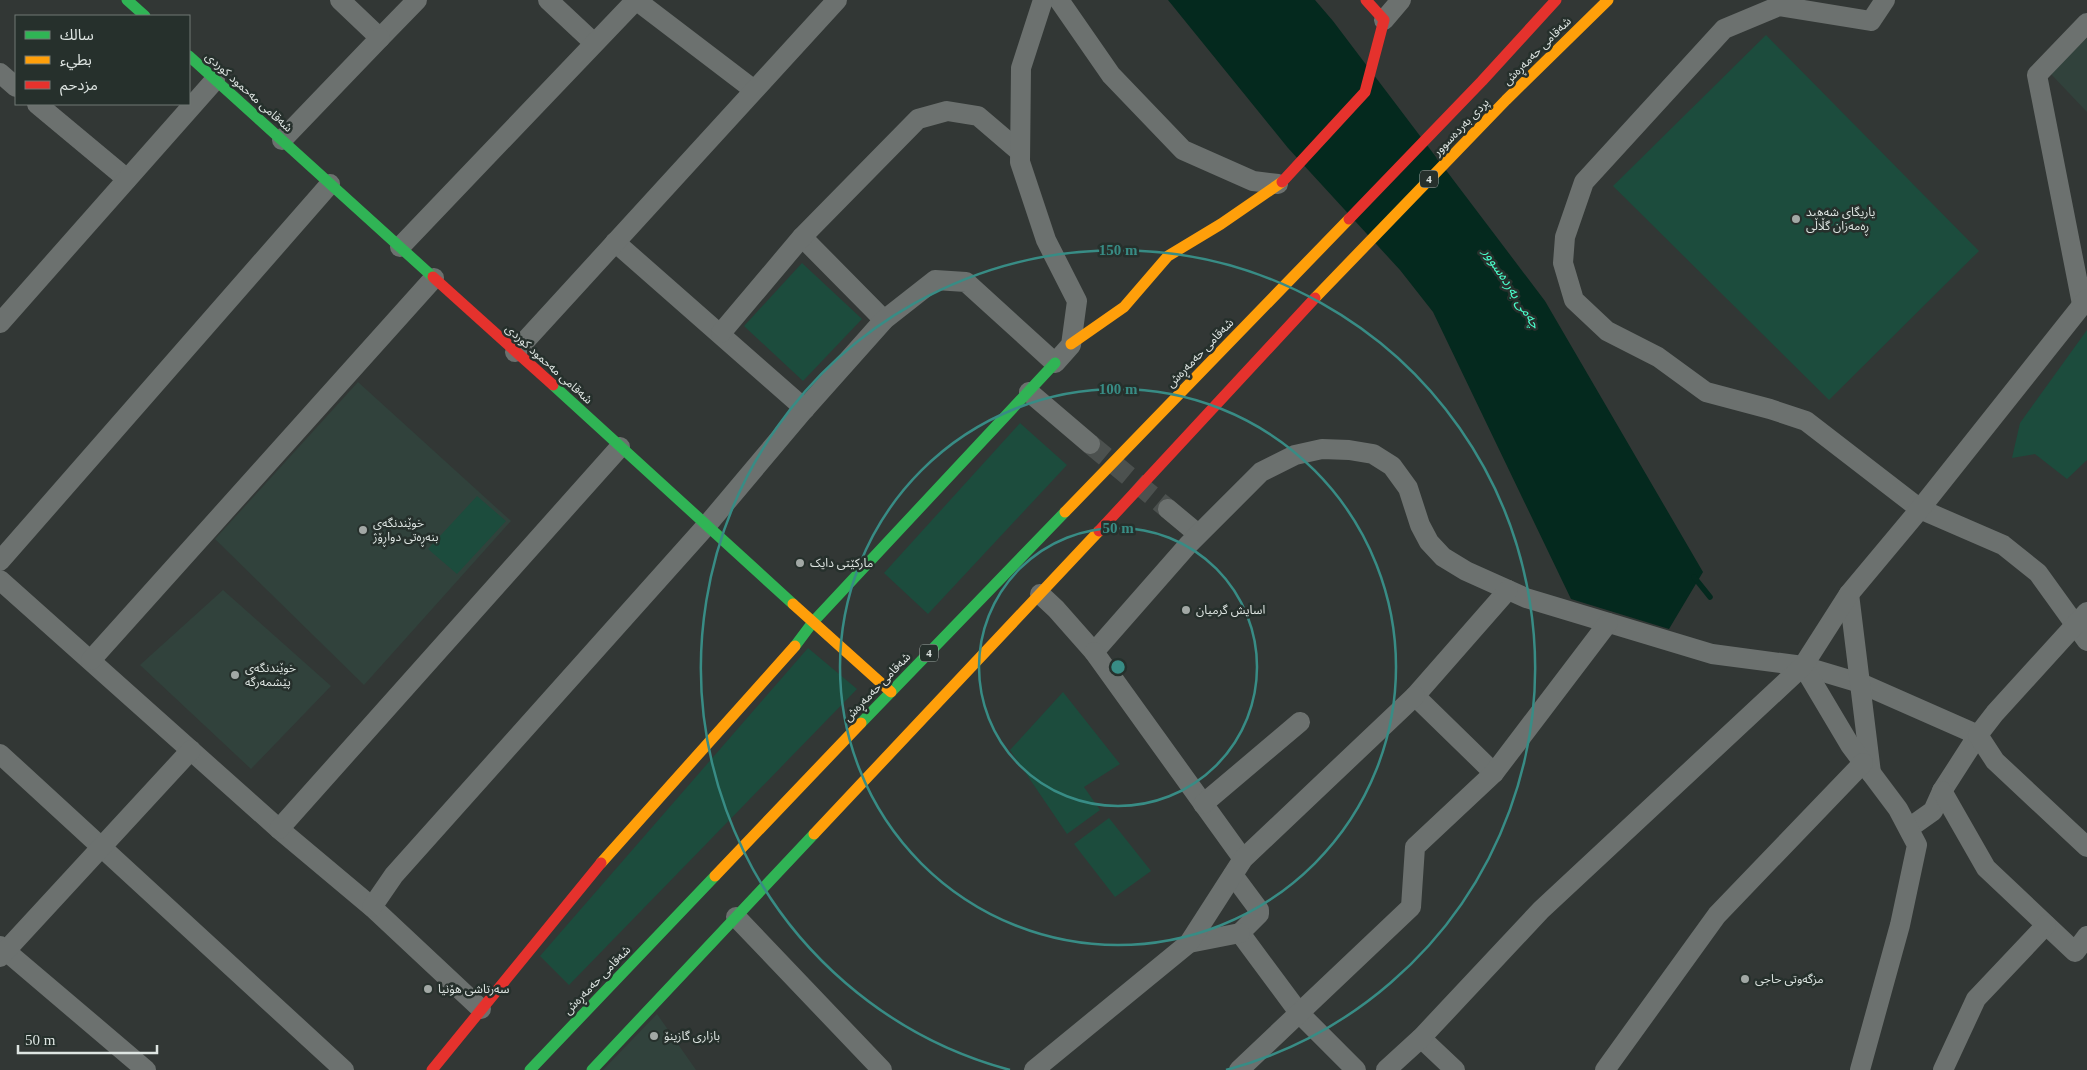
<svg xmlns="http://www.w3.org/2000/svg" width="2087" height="1070" font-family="'Times New Roman','Noto Sans Arabic',serif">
<rect width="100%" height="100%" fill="#323735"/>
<g fill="#31423c">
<path d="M 2087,38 L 2087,112 L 2050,73 Z"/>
<path d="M 358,382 L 511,521 L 364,685 L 215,539 Z"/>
<path d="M 223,590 L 331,686 L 251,769 L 140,665 Z"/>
<path d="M 657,1014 L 696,1070 L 603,1070 Z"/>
</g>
<g fill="#1c4c3d">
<path d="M 1766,35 L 1979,251 L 1829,400 L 1613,186 Z"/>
<path d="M 802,263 L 862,319 L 803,381 L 744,326 Z"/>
<path d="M 2087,330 L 2087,460 L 2067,479 L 2035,454 L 2012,458 L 2020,423 Z"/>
<path d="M 1020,423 L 1067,465 L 928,614 L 884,573 Z"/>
<path d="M 477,496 L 506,521 L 457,574 L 428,549 Z"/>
<path d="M 808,648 L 857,689 L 569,985 L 540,956 Z"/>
<path d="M 1063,692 L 1120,764 L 1084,787 L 1100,810 L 1067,834 L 1010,750 Z"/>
<path d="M 1109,818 L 1151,871 L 1115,897 L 1074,844 Z"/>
</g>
<path fill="#04291e" d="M 1168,0 L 1315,0 L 1333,21 L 1545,301 L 1703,572 L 1669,629 L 1571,599 L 1433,312 L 1400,270 L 1288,148 Z"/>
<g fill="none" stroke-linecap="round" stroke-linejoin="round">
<path stroke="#04291e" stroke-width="5.5" d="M 1694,577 L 1710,597"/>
<path stroke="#4c514f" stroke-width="20" stroke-dasharray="20 10" stroke-linecap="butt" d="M 1090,444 L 1168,509"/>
<g stroke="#6c716f" stroke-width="20">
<path d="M 340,0 L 380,38 L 417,0"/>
<path d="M 548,0 L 594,43"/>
<path d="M 1059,0 L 1111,75 L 1183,150 L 1253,181 L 1278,184"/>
<path d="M 1885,0 L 1871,21 L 1779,6 L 1724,29 L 1584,182 L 1565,237 L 1563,263 L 1574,300 L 1607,331 L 1658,357 L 1706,392 L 1770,409 L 1806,421 L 1920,509 L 2003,545 L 2038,573 L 2087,641"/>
<path d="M 1384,20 L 1401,0"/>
<path d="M 0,73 L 16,87"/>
<path d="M 37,104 L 127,179"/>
<path d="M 282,140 L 380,38"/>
<path d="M 802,237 L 884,320"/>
<path d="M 615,242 L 805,409"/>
<path d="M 400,247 L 636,0 L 754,90"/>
<path d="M 2082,304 L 2037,75 L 2087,23"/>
<path d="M 0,323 L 215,80"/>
<path d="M 721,333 L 802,237 L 918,119 L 947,111 L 978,116 L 1020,152"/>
<path d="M 515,352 L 837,0"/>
<path d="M 1029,392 L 1090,444"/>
<path d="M 1168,509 L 1198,534"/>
<path d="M 0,561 L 330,184"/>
<path d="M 0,580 L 279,829 L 372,907 L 481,1009"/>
<path d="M 1040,594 L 1056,609 L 1094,652 L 1188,545 L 1261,472 L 1295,455 L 1322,449 L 1349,450 L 1373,454 L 1392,466 L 1408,488 L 1420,525 L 1429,542 L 1443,557 L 1466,571 L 1526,598 L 1712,654 L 1803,666 L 1860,683 L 1978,735 L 1942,791 L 1933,811 L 1909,828"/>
<path d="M 1849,594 L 1871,773"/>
<path d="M 2087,612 L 1995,713 L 1978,735 L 1995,761 L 2087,847"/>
<path d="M 1094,652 L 1243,859"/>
<path d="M 91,660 L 434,278"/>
<path d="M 1803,666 L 1850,745 L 1898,809 L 1917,845 L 1900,925 L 1860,1070"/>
<path d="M 0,754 L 344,1070"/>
<path d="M 1494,773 L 1415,696 L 1508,590"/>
<path d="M 1942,791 L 1986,868 L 2075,952 L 2087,936"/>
<path d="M 1203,804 L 1300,722"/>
<path d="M 279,829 L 620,447"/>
<path d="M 1233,875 L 1259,910 L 1259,914 L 1240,933 L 1300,1014 L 1356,1070"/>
<path d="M 372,907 L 394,875 L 707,525 L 802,412 L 884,320 L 935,280 L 966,282 L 1055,363 L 1071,345 L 1077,301 L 1046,240 L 1020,162 L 1021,68 L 1043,0"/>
<path d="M 736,917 L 882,1070"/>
<path d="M 1189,943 L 1240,933"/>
<path d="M 0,946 L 146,1070"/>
<path d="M 0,957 L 191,750"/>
<path d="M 1421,1038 L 1455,1070"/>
<path d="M 1034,1070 L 1189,943 L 1243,859 L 1415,696"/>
<path d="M 1239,1070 L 1411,907 L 1415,847 L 1494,773 L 1608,623"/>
<path d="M 1386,1070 L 1421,1038 L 1541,910 L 1803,666 L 1849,594 L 1920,509 L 2087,299"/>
<path d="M 1605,1070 L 1717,915 L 1863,763"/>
<path d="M 1943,1070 L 1976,999 L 2046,925"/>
</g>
<g stroke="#30b455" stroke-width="11">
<path d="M 127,0 L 145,16"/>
<path d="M 189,56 L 433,277"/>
<path d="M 553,385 L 793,604"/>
<path d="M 795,646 L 813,622 L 1055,363"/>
<path d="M 861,723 L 1065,512"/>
<path d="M 530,1070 L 715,876"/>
<path d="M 592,1070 L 814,834"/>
</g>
<g stroke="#ff9f0a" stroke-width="11">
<path d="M 1315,298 L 1506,100 L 1608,0"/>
<path d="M 1071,344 L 1124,307 L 1168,256 L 1221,224 L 1282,182"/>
<path d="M 1065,512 L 1349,219"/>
<path d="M 793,604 L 891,692"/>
<path d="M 814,834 L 1099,531"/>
<path d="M 601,863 L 795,646"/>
<path d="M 715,876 L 861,723"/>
</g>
<g stroke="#e5322d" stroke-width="11">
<path d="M 1282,182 L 1365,92 L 1384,20 L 1366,0"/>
<path d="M 1349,219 L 1482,81 L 1556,0"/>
<path d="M 433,277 L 553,385"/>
<path d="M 1099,531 L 1315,298"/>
<path d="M 432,1070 L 601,863"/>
</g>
</g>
<g fill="none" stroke="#388c85" stroke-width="2.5">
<circle cx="1118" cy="667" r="139"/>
<circle cx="1118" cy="667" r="278"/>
<path d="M1010 1070A417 417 0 1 1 1226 1070"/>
</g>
<g fill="#a2a8a5" stroke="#26302c" stroke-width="2">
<circle cx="1796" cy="219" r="5"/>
<circle cx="363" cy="530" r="5"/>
<circle cx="800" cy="563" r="5"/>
<circle cx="1186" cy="610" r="5"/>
<circle cx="235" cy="675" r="5"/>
<circle cx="1745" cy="979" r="5"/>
<circle cx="428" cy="989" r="5"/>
<circle cx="654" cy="1036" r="5"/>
</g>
<g text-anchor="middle" stroke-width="5" stroke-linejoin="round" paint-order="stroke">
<g fill="#26302c" stroke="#a7afab" stroke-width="1">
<rect x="1420" y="170.5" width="18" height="17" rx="4"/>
<rect x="920" y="644.5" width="18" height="17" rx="4"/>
</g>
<g font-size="11" font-weight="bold" fill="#dee5e2">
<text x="1429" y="183">4</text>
<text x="929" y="657">4</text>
</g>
<g font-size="12" fill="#dee5e2" stroke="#26302c">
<text transform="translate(1537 51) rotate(-45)" y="4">شەقامی حەمەڕەش</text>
<text transform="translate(249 92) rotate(42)" y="4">شەقامی مەحمود کوردی</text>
<text transform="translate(1461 127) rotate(-46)" y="4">پردی بەردەسوور</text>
<text transform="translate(1200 353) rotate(-46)" y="4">شەقامی حەمەڕەش</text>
<text transform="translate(549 364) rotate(42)" y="4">شەقامی مەحمود کوردی</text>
<text transform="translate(877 687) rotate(-46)" y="4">شەقامی حەمەڕەش</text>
<text transform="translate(597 980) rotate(-46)" y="4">شەقامی حەمەڕەش</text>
</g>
<g font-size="12" fill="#dee5e2" stroke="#26302c" text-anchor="start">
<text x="1806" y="216">یاریگای شەهید<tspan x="1806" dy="14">ڕەمەزان گڵاڵی</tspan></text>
<text x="373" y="527">خوێندنگەی<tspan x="373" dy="14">بنەڕەتی دواڕۆژ</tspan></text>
<text x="810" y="567">مارکێتی دایک</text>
<text x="1196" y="614">اسايش گرميان</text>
<text x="245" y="672">خوێندنگەی<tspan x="245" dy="14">پێشمەرگە</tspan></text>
<text x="1755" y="983">مزگەوتی حاجی</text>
<text x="438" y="993">سەرتاشی هۆنیا</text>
<text x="664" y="1040">بازاری گازینۆ</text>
</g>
<g font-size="14" font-style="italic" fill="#4afcc9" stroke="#26302c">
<text transform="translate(1512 288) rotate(57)" y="5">چەمی بەردەسوور</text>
</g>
</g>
<circle cx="1118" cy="667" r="8" fill="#388c85" stroke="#26302c" stroke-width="2.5"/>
<g font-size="15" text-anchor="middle" font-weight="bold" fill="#388c85" stroke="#26302c" stroke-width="5" stroke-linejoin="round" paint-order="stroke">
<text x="1118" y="255">150 m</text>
<text x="1118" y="394">100 m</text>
<text x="1118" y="533">50 m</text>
</g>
<rect x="15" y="15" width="175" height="90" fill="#26302c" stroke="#707875"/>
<rect x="25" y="31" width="25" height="8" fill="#30b455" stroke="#707875"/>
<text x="60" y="40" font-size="15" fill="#dee5e2">سالك</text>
<rect x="25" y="56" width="25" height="8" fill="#ff9f0a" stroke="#707875"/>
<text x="60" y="65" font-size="15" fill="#dee5e2">بطيء</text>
<rect x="25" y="81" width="25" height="8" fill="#e5322d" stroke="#707875"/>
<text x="60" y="90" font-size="15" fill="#dee5e2">مزدحم</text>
<path d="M18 1045v8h139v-8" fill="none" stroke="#dee5e2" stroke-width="2.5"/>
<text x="25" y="1045" font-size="15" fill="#dee5e2" stroke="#26302c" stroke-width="4" paint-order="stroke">50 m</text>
</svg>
